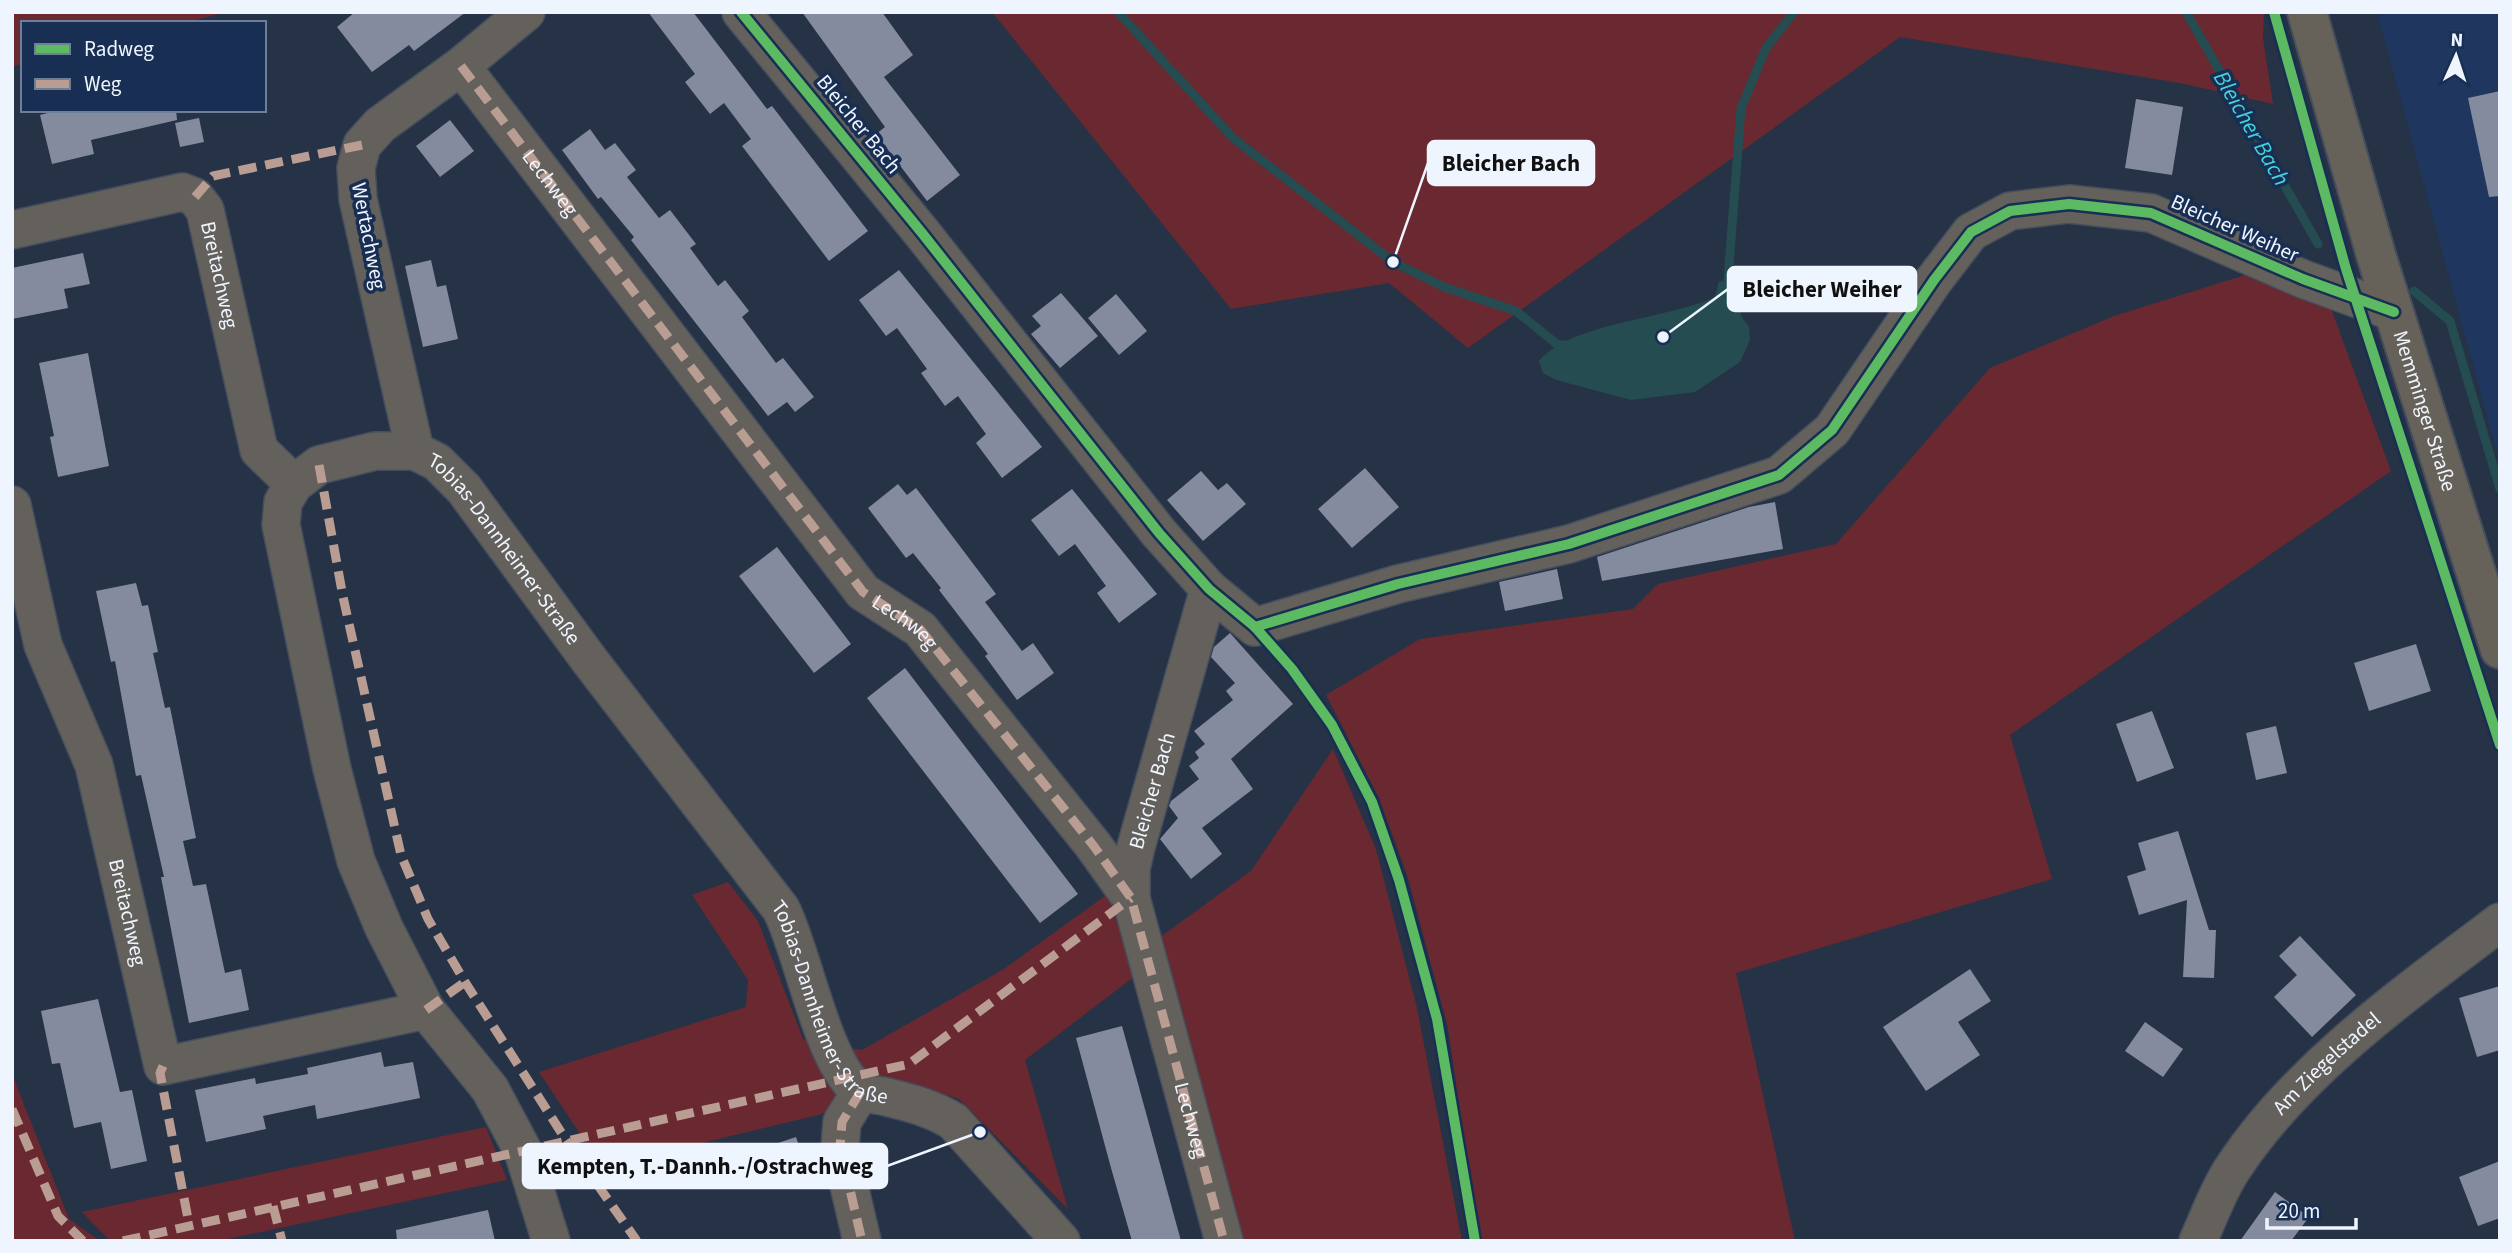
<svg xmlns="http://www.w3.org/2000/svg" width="2512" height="1253" font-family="'Source Sans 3',sans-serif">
<rect width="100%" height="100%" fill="#263246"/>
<path fill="#1f365e" d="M 2377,12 L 2500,12 L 2500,464 Z"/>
<g fill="#6a2930">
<path d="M 12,12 L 226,12 L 185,23 L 23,23 L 23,64 L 12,67 Z"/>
<path d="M 992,12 L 2264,12 L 2263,38 L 2273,104 L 2180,83 L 1900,37 L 1468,348 L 1389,283 L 1231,309 Z"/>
<path d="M 2258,271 L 2326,295 L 2391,471 L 2010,735 L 2052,879 L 1736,973 L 1795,1241 L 1482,1241 L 1473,1203 L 1448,1028 L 1408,878 L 1379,798 L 1326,695 L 1420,639 L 1633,609 L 1658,584 L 1836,544 L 1990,368 L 2114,316 Z"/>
<path d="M 1333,749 L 1376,849 L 1417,1008 L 1462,1241 L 1243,1241 L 1159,938 L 1251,871 Z"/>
<path d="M 728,882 L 758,921 L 803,1039 L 862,1050 L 1004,969 L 1109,893 L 1135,976 L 1025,1060 L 1068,1209 L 959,1099 L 908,1084 L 818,1115 L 602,1167 L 539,1072 L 746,1007 L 748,980 L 692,895 Z"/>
<path d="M 12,1074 L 69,1219 L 100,1241 L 12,1241 Z"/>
<path d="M 486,1127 L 507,1180 L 218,1241 L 110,1241 L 82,1212 Z"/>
</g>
<path fill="#244c51" d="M 1719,281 L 1729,282 L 1739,292 L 1741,316 L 1749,327 L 1750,340 L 1740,362 L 1695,392 L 1631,400 L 1556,380 L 1543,373 L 1539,361 C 1570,323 1667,319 1715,297 Z"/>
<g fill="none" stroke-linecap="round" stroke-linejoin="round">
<g stroke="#244c51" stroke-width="9">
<path d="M 1118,12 L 1233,138 L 1393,262 L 1444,287 L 1516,311 L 1558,345 L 1567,345"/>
<path d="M 2186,12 L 2318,244"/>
<path d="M 2414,291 L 2450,321 L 2500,489"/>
<path d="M 1727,293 L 1741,108 L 1766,48 L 1794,12"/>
</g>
</g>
<g fill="#858b9e">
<path d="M 355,12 L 466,12 L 414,51 L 409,45 L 372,72 L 337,27 Z"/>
<path d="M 648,12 L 693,12 L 767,109 L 772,106 L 868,231 L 829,261 L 742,146 L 751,139 L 724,103 L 710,114 L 685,82 L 695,74 Z"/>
<path d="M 802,12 L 882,12 L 913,55 L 884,77 L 960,175 L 927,201 L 876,134 L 885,127 Z"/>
<path d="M 2500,91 L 2500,196 L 2489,197 L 2468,98 Z"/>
<path d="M 2136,99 L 2183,107 L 2172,175 L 2125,168 Z"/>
<path d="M 59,110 L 176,110 L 177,120 L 91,140 L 94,154 L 52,164 L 40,115 Z"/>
<path d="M 199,118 L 204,142 L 180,147 L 175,123 Z"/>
<path d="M 450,120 L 474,151 L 440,177 L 416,146 Z"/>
<path d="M 590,129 L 605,150 L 615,143 L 636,170 L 627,177 L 659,218 L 670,210 L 696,244 L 690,248 L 718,286 L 725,280 L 749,311 L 742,317 L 776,363 L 783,358 L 814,397 L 795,412 L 787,402 L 768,416 L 631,240 L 634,237 L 601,197 L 598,199 L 562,150 Z"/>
<path d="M 83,253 L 90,284 L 64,289 L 68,308 L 12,319 L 12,268 Z"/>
<path d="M 431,260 L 437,287 L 446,285 L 458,339 L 423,347 L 405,266 Z"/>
<path d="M 899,270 L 1042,447 L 1002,478 L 976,443 L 986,434 L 958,396 L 945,406 L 921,373 L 927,369 L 897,328 L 886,336 L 859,300 Z"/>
<path d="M 1061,293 L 1098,336 L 1060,368 L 1031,334 L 1041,326 L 1032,316 Z"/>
<path d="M 1116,294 L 1147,331 L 1119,355 L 1088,318 Z"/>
<path d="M 88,353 L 109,466 L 58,477 L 50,437 L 54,436 L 39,363 Z"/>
<path d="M 1365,468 L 1399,507 L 1352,548 L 1318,509 Z"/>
<path d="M 1201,471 L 1218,490 L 1227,483 L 1246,504 L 1203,541 L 1167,500 Z"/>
<path d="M 898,484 L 907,495 L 916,488 L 996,594 L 985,602 L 1022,651 L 1033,643 L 1054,673 L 1017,700 L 985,656 L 988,654 L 939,590 L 941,588 L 913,553 L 906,558 L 868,508 Z"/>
<path d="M 1072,489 L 1157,594 L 1119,623 L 1097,593 L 1106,586 L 1075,544 L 1059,556 L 1031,520 Z"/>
<path d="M 1775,502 L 1783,549 L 1602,581 L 1597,557 L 1749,507 Z"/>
<path d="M 777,547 L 851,644 L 814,673 L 739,576 Z"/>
<path d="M 1557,569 L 1563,599 L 1505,611 L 1499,582 Z"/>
<path d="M 136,583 L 142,606 L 148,605 L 158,652 L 153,653 L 165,708 L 170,707 L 196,838 L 183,841 L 193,886 L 206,884 L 225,973 L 241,969 L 249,1010 L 189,1023 L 161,877 L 164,877 L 141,775 L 136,776 L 115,661 L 111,662 L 96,591 Z"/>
<path d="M 1230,633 L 1293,704 L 1231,759 L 1253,789 L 1202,828 L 1222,854 L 1191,879 L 1160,839 L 1178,818 L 1169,806 L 1171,801 L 1199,779 L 1189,766 L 1199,758 L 1195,752 L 1205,744 L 1194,731 L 1233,700 L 1226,691 L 1235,683 L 1211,657 L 1214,647 Z"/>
<path d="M 2416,644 L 2431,691 L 2369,711 L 2354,663 Z"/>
<path d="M 905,668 L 1078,894 L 1040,923 L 867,698 Z"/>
<path d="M 2152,711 L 2174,768 L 2137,782 L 2116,724 Z"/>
<path d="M 2276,726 L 2287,773 L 2256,780 L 2246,733 Z"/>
<path d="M 2178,831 L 2209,930 L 2216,930 L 2214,978 L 2183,977 L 2187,900 L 2139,915 L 2127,876 L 2146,870 L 2138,843 Z"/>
<path d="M 2300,936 L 2356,995 L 2312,1037 L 2274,997 L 2297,975 L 2279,956 Z"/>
<path d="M 1970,969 L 1991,1001 L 1958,1022 L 1980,1055 L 1926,1091 L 1883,1027 Z"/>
<path d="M 2500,986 L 2500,1050 L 2477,1057 L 2459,998 Z"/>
<path d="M 98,999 L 120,1092 L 132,1090 L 147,1161 L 111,1169 L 101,1122 L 74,1128 L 60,1063 L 52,1064 L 41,1011 Z"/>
<path d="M 2145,1022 L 2183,1049 L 2163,1077 L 2125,1051 Z"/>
<path d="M 1122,1026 L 1137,1080 L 1181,1241 L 1132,1241 L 1111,1168 L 1076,1038 Z"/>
<path d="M 381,1052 L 384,1067 L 413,1062 L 420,1098 L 317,1119 L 315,1105 L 263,1116 L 266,1129 L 206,1142 L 195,1090 L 255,1078 L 256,1084 L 308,1074 L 307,1068 Z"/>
<path d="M 796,1137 L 805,1164 L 783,1171 L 775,1144 Z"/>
<path d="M 2500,1161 L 2500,1218 L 2478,1226 L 2459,1177 Z"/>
<path d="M 2275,1192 L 2309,1217 L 2291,1241 L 2240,1241 Z"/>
<path d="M 488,1210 L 495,1241 L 397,1241 L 396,1230 Z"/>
</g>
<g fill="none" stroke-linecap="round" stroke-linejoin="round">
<defs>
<g id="minor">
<path d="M 741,12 L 922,233 L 1159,533 L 1209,589 L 1255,627 L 1398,584 L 1569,544 L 1779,475 L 1832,430 L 1934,280 L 1971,232 L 2010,211 L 2069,204 L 2151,213 L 2303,279 L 2394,312"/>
<path d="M 461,66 L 863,592 L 920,629 L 1093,845 L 1131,898 L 1224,1241"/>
<path id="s1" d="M 12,230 L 182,192 L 195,197 L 205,210 L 259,450 L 294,484"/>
<path d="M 415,451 L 358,199 L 356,168 L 362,145 L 380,125 L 461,66 L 526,12"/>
<path id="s2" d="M 12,505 L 43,645 L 94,765 L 163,1066 L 426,1010"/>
<path id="s3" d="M 1131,898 L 1131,869 L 1136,847 L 1209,589"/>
<path d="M 861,1091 L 842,1122 L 840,1147 L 862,1241"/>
<path id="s4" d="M 551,1241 L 523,1151 L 490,1089 L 426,1010 L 384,928 L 356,861 L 332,769 L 281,525 L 283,502 L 294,484 L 319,465 L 375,451 L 415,451 L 437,462 L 464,489 L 590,661 L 781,909 C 803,951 824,1070 861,1091 C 868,1095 880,1095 887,1097 C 911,1103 931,1108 953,1121 L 1061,1241"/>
<path id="s5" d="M 2198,1241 C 2209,1217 2218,1190 2233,1168 C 2298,1069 2406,993 2500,922"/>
</g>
<g id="secondary">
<path id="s6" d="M 2307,12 L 2376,255 L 2500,649"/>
</g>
</defs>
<use href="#minor" stroke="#454e5d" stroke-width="40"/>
<use href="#secondary" stroke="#454e5d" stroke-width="42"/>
<use href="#minor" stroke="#64615c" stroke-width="37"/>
<use href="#secondary" stroke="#676259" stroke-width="38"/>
<g stroke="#b99d93" stroke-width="9" stroke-dasharray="18 9" stroke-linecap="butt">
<path id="s7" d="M 461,66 L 863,592 L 920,629 L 1093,845 L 1131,898 L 1224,1241"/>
<path d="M 195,197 L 213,176 L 362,145"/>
<path d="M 319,465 L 343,597 L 401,855 L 428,919 L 465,982 L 566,1140 L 637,1241"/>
<path d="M 426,1010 L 465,982"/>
<path d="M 163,1066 L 160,1073 L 189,1224"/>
<path d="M 861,1091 L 842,1122 L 840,1147 L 862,1241"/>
<path d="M 12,1109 L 58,1216 L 83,1241"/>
<path d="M 273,1206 L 282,1241"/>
<path d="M 123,1241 L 909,1064 L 1131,898"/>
</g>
<defs>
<g id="cycleway">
<path d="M 741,12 L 922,233 L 1159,533 L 1209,589 L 1255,627 L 1292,669 L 1332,725 L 1372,802 L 1399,880 L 1437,1019 L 1475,1241"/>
<path d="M 2274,12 L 2346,269 L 2500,745"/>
<path d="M 1255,627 L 1398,584 L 1569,544 L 1779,475 L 1832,430 L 1934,280 L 1971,232 L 2010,211 L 2069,204 L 2151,213 L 2303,279 L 2394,312"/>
</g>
</defs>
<use href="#cycleway" stroke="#192e53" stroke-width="15"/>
<use href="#cycleway" stroke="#5cba63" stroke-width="10"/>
</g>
<g text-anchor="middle" stroke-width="7" stroke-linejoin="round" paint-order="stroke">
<g font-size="21" fill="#eff5ff" stroke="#192e53">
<text transform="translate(859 124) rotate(51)" y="7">Bleicher Bach</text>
<text dy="7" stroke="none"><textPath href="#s7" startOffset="147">Lechweg</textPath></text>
<text transform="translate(2235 228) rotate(24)" y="7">Bleicher Weiher</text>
<text transform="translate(369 236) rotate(79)" y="7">Wertachweg</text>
<text dy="7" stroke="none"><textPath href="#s1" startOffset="271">Breitachweg</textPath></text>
<text dy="7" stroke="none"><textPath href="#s6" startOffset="416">Memminger Straße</textPath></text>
<text dy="7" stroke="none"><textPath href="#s4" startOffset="1083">Tobias-Dannheimer-Straße</textPath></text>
<text dy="7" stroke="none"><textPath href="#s7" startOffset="714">Lechweg</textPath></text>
<text dy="7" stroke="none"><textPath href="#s3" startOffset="110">Bleicher Bach</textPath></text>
<text dy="7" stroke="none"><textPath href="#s2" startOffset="425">Breitachweg</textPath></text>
<text dy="7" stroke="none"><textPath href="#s4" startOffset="1648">Tobias-Dannheimer-Straße</textPath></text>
<text dy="7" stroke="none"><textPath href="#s5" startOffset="222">Am Ziegelstadel</textPath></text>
<text dy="7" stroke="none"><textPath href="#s7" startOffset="1302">Lechweg</textPath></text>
</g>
<g font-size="23" font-style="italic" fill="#44d5dd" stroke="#192e53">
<text transform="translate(2252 128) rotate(60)" y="8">Bleicher Bach</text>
</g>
</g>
<path fill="none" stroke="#eff5ff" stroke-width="2.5" d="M1393 262L1428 163M1663 337L1728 289M980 1132L887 1166"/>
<g fill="#eff5ff" stroke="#192e53" stroke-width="2.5">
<circle cx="1393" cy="262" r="7"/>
<circle cx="1663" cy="337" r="7"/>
<circle cx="980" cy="1132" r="7"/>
</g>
<g fill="#eff5ff" stroke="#eff5ff" stroke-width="2.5">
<rect x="1428" y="141" width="166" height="44" rx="7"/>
<rect x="1728" y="267" width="188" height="44" rx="7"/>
<rect x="523" y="1144" width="364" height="44" rx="7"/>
</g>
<g font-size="23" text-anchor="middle" font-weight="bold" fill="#111">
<text x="1511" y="171">Bleicher Bach</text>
<text x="1822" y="297">Bleicher Weiher</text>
<text x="705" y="1174">Kempten, T.-Dannh.-/Ostrachweg</text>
</g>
<rect width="2512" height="1253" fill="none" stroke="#eff5ff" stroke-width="28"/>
<rect x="21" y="21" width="245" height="91" fill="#192e53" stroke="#6f7e98" stroke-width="2"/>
<rect x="35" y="44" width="35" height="10" fill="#5cba63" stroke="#6f7e98" stroke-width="2"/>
<text x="84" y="56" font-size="21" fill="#eff5ff">Radweg</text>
<rect x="35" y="79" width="35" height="10" fill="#b99d93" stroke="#6f7e98" stroke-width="2"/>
<text x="84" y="91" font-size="21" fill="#eff5ff">Weg</text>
<g transform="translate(2456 56) rotate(3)" stroke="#192e53" stroke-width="5" paint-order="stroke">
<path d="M0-5L12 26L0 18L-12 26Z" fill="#eff5ff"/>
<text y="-10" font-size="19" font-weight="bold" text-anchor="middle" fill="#eff5ff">N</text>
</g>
<path d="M2267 1218v10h89v-10" fill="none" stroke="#eff5ff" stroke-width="3.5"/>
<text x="2278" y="1218" font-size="21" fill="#eff5ff" stroke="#192e53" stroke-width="5" paint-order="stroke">20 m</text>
</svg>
